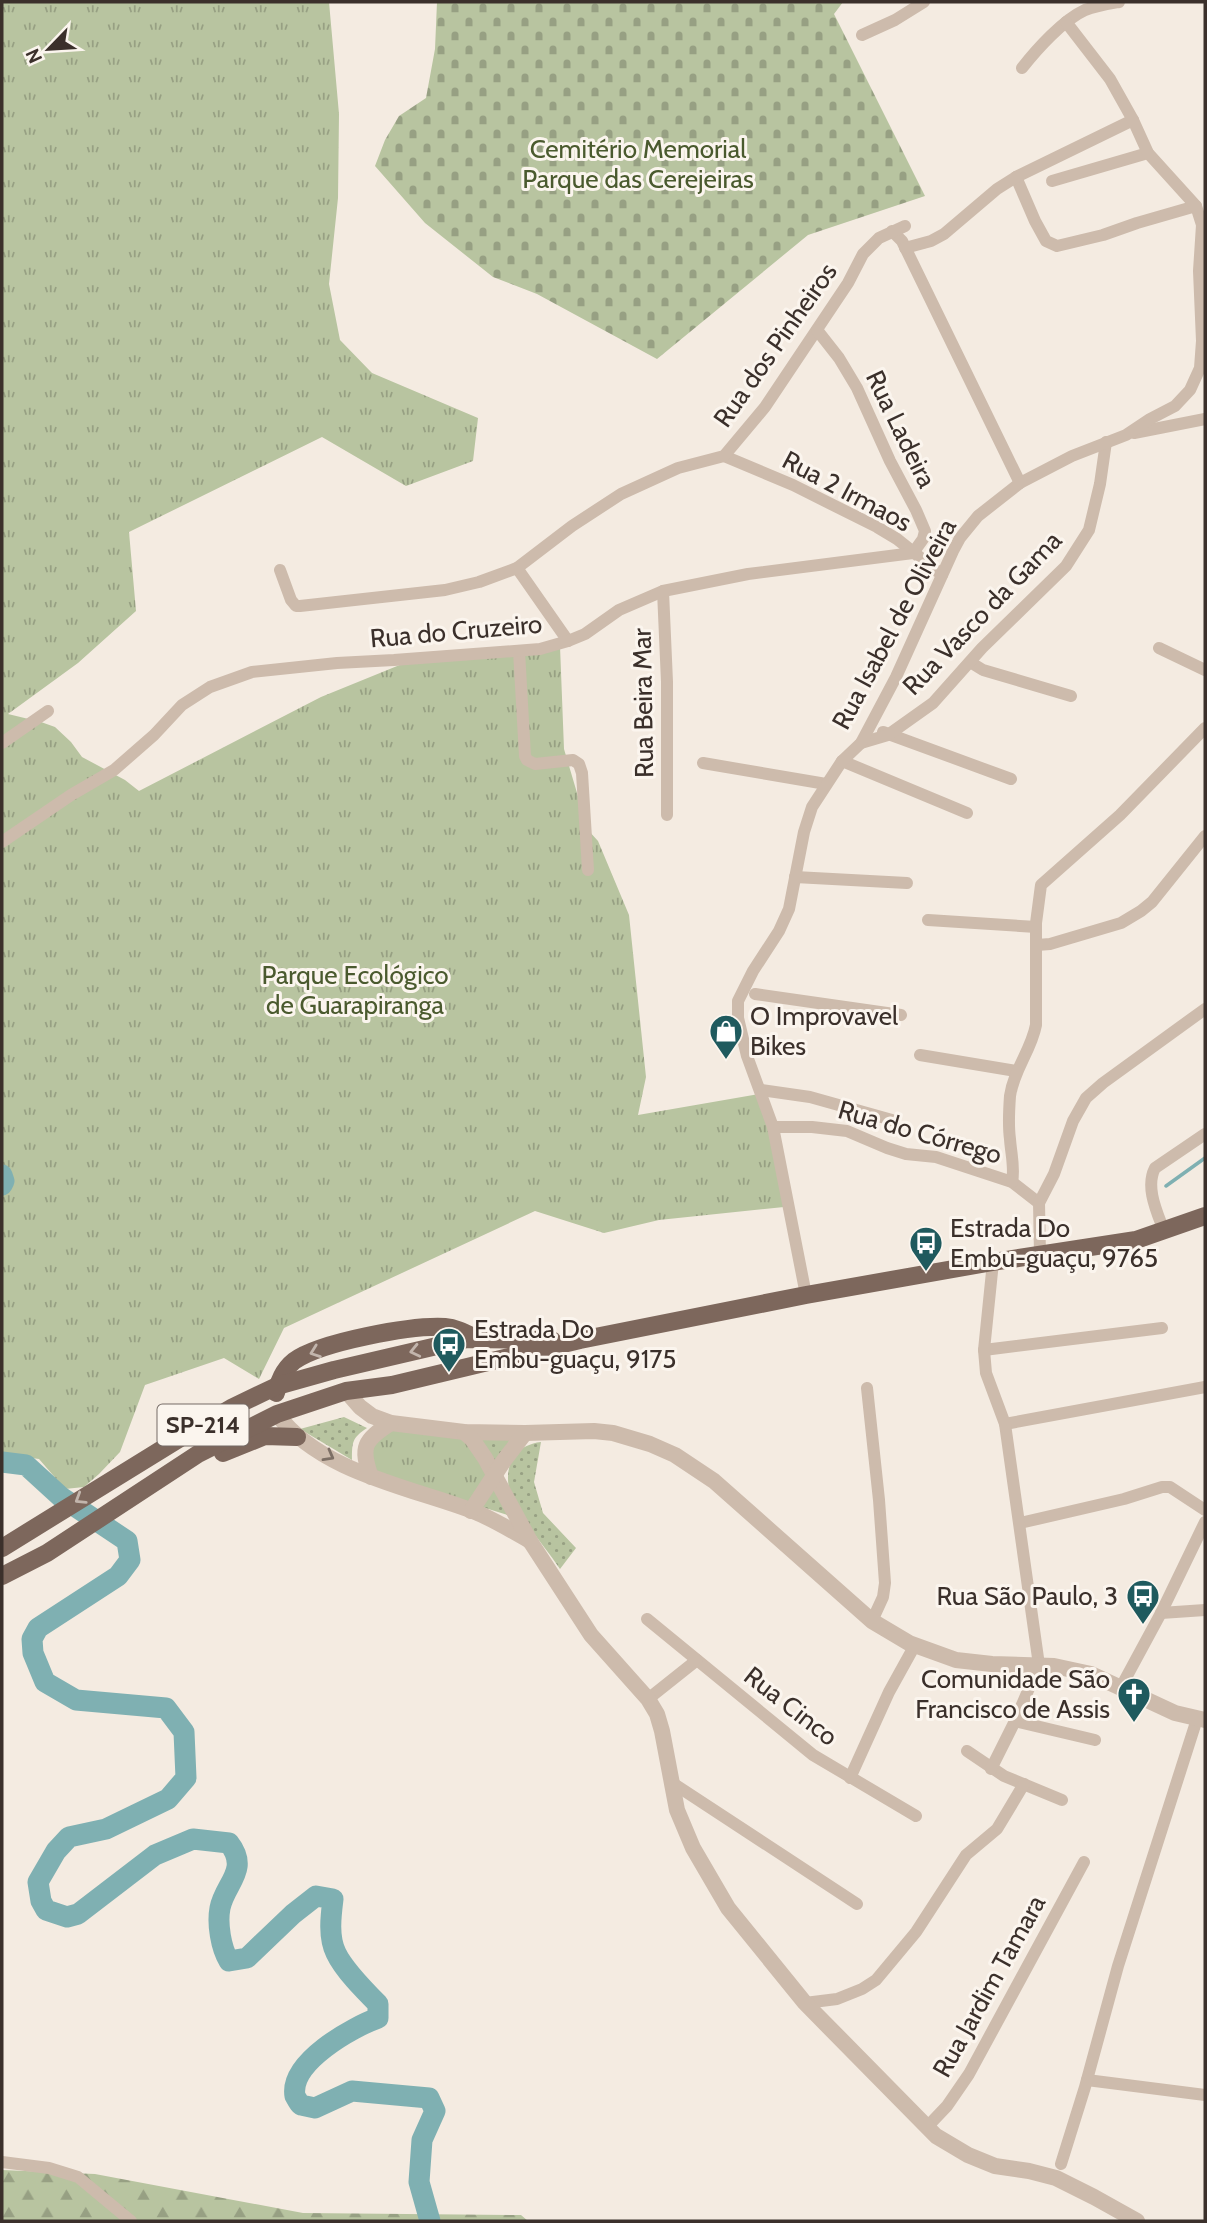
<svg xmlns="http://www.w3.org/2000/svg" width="1207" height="2223" font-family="Cabin,sans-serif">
<defs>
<pattern id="grass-dots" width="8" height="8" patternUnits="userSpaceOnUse" patternTransform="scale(1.75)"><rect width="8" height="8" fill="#b8c4a0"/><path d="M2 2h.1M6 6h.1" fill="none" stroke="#97a083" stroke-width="1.8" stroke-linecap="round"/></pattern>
<pattern id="forest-firs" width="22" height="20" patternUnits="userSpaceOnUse" patternTransform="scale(1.75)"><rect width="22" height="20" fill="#b8c4a0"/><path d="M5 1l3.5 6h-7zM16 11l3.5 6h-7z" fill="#97a083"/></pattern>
<pattern id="cemetery-stones" width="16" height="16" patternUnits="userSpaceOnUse" patternTransform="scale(1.75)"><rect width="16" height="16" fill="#b8c4a0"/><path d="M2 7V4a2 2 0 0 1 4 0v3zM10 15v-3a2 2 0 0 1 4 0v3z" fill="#97a083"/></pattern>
<pattern id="park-tufts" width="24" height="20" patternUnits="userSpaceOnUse" patternTransform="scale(1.75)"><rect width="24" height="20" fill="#b8c4a0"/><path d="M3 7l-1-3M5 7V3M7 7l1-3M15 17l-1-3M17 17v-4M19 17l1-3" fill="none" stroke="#97a083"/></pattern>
</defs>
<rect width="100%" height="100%" fill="#f4ebe1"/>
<g fill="url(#grass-dots)">
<path d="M 344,1417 L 367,1428 C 352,1438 352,1442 352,1460 L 300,1429 Z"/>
<path d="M 478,1439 L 510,1440 L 494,1464 Z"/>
<path d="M 541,1442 L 534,1482 L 543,1513 L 576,1548 L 560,1569 C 546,1548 528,1528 515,1505 C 501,1478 507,1446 541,1442 Z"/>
<path d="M 493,1487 L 514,1517 L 482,1507 Z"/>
</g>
<path fill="url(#forest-firs)" d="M 2,2170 L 95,2174 L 303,2213 L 521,2215 L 528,2221 L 2,2221 Z"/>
<path fill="url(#cemetery-stones)" d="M 437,2 L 843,2 L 834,14 L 925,196 L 808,235 L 657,359 L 537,294 L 493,277 L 425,223 L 375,166 L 385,140 L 399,116 L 426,98 L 435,49 Z"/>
<g fill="url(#park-tufts)">
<path d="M 2,2 L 329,2 L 339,114 L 338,198 L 329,284 L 340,340 L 372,373 L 478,418 L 473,461 L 406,486 L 322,437 L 129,532 L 136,611 L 78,663 L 8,714 L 41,722 L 55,727 L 71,742 L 82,757 L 125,780 L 139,791 L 321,697 L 407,662 L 560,646 L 564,749 L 588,830 L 598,841 L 629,915 L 646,1077 L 638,1115 L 759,1094 L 773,1127 L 784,1207 L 659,1220 L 604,1233 L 535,1211 L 284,1328 L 259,1379 L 224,1358 L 145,1385 L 120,1452 L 99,1474 L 84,1487 L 65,1489 L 39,1459 L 2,1454 Z"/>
<path d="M 394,1425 L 461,1433 L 493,1475 L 470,1510 L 376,1478 L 366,1447 Z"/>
</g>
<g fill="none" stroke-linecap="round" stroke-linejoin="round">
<path stroke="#7fb0b2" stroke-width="3.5" d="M 1166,1186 L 1205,1158"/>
<g stroke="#7fb0b2" stroke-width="21">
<path d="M 2,1175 L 4,1181 L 2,1185"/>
<path d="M 2,1462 L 26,1465 L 61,1497 L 127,1541 L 130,1560 L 118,1576 L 38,1628 L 32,1639 L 33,1653 L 45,1682 L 76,1700 L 166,1708 L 184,1732 L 186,1778 L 168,1799 L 106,1829 L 69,1837 L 56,1851 L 38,1882 L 41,1901 L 46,1910 L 67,1917 L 78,1914 L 155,1855 L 193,1839 L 229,1843 C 250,1870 225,1883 220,1908 C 217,1924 221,1948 229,1961 L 247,1958 L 293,1914 L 316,1896 L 333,1899 C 331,1915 328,1937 336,1953 C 344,1970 364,1990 378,2004 L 378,2018 C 353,2027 289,2062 295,2096 C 295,2096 300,2105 301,2105 L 315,2108 L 352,2091 L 429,2098 L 435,2111 L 422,2140 L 419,2182 L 430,2221"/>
</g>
<g stroke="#cdbbac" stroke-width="12">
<path d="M 862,35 L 895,20 L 924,2"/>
<path d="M 1022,68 C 1037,49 1063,20 1085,10 C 1096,6 1108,4 1119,2"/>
<path d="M 1016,177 L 1035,221 L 1046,241 L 1057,246 L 1103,235 L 1137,223 L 1196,206"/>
<path d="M 1052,181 L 1148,153"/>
<path d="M 892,231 L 902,241 L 1020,483"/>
<path d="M 905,248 L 931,241 L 944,234 L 997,189 L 1016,177 L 1133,120"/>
<path d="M 1134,433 L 1205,419"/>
<path d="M 724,456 L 793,485 L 877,527 L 897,539 L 942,575"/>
<path d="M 517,568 L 568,641"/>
<path d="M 280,570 L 291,600 L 296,606 L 300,606 L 445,590 L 479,582 L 517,568 L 572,526 L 621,494 L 678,468 L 724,456 L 765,407 L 848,283 L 863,254 L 879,238 L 905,226"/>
<path d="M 663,591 L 667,682 L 667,815"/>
<path d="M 1159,648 L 1205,670"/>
<path d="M 519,651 L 525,756 L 527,760 L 535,764 L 573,760 L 579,764 L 582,773 L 588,870"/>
<path d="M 970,662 L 983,670 L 1071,696"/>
<path d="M 883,732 L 1011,779"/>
<path d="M 2,743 L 48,711"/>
<path d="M 861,743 L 888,735 L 933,703 L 982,648 L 1066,566 L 1089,530 L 1100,484 L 1106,442"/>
<path d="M 842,761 L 967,813"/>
<path d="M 703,763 L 826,784"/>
<path d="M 2,842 L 71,795 L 114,770 L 154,735 L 182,705 L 210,687 L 252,672 L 337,663 L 394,660 L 540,649 L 568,641 L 585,634 L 619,610 L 663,591 L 748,574 L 913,553 L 923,539 L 925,531 L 916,510 L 890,461 L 857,388 L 839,358 L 817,330"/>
<path d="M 795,877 L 907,883"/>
<path d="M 928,920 L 1036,927"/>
<path d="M 1037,945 L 1050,944 L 1121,923 L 1141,911 L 1152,902 L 1205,836"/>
<path d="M 755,994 L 901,1015"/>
<path d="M 920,1055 L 1016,1071"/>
<path d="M 761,1090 L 810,1097 L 892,1120"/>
<path d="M 773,1127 L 812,1127 L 847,1131 L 887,1148 L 906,1154 L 936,1157 L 1012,1182 L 1039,1203"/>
<path d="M 1012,1182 C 1015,1168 1011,1154 1010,1139 C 1008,1125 1009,1110 1010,1096 C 1014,1069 1031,1051 1036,1025 L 1036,923 L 1041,885 L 1120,815 L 1205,728"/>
<path d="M 1164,1231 C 1157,1212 1145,1187 1155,1168 L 1205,1134"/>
<path d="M 1040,1255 L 1039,1203 L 1054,1174 L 1073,1121 L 1086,1098 L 1103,1083 L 1205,1009"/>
<path d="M 806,1295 L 773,1127 L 747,1056 L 738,1018 L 738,1001 L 753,971 L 779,931 L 789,909 L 804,832 L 812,807 L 842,761 L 861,743 L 896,677 L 953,551 L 960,538 L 978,516 L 1020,483 L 1072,456 L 1126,435 L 1150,419 L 1175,406 L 1190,390 L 1200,368 L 1202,341 L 1199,271 L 1202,225 L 1196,206 L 1148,153 L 1133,120 L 1110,79 L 1066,22"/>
<path d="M 984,1350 L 1162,1328"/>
<path d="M 867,1388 L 879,1500 L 885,1583 L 883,1597 L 872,1621"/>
<path d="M 1005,1424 L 1205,1387"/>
<path d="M 1020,1523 L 1124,1499 L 1162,1487 L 1170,1487 L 1205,1510"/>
<path d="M 1161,1613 L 1205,1610"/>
<path d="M 647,1619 L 813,1755 L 916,1816"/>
<path d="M 1121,1687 L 1161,1613 L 1205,1522"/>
<path d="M 648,1699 L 697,1660"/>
<path d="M 1015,1721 L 1095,1740"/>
<path d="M 967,1751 L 1004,1776 L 1062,1800"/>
<path d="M 991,1769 L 1015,1721 L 1039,1665 L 1005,1424 L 986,1373 L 984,1350 L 993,1262"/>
<path d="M 850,1778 L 889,1692 L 915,1645"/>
<path d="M 671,1782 L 857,1904"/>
<path d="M 805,2003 L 837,1999 L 862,1989 L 876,1980 L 916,1932 L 966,1855 L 997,1829 L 1024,1784"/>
<path d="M 1087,2080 L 1205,2095"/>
<path d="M 927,2127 L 947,2106 L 969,2074 L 1084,1862"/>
<path d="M 2,2162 L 49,2168 L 78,2177 L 131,2221"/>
<path d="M 1061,2164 L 1085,2087 L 1118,1966 L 1197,1719"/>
</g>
<g stroke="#cdbbac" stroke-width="16">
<path d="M 346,1391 L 360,1407 L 372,1416 L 391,1423 L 464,1432 L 525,1433 L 594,1431 L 613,1433 L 650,1444 L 675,1455 L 714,1481 L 872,1621 L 909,1643 L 956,1660 L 992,1664 L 1054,1666 L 1091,1674 L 1175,1713 L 1205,1720"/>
<path d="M 277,1414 C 320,1472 409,1487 473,1511 C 493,1519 511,1530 530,1541"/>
<path d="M 464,1432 L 472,1439 L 485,1458 L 530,1541 L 591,1635 L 648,1699 L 657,1714 L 662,1731 L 677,1810 L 693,1848 L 728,1908 L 805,2003 L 936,2136 L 968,2155 L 995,2166 L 1029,2171 L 1056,2178 L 1094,2197 L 1137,2221"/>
<path d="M 371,1477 C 360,1447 364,1440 391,1423"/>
<path d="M 471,1511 L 505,1459 L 525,1433"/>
</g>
<g stroke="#7d675c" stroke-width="18">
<path d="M 276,1393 C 278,1382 284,1369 294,1361 C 320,1342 412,1325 445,1327 C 456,1328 465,1333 475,1338"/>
<path d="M 223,1453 L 265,1436 L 297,1437"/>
<path d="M 2,1548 L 177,1440 L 233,1407 L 277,1386 L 334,1370 L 467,1339 L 552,1340"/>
<path d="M 2,1576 L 47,1553 L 198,1454 L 277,1414 L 346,1391 L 392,1385 L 580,1340 L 806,1295 L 993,1262 L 1136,1240 L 1205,1216"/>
</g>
</g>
<defs><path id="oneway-chevron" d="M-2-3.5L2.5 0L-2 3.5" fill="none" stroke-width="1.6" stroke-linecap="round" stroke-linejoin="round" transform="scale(1.75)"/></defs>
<g stroke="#c2b5ac">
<use href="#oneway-chevron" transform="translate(415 1351) rotate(167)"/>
<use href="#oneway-chevron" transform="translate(315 1352) rotate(160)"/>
<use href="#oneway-chevron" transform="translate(80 1499) rotate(148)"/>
</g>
<use stroke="#7d6f65" href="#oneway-chevron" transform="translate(329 1456) rotate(29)"/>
<defs>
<symbol id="shop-pin" viewBox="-11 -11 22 30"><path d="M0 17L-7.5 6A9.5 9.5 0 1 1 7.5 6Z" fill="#1f5a5e" stroke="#fbf5ee"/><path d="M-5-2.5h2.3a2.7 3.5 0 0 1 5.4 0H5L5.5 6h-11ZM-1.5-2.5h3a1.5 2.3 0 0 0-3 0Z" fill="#fff"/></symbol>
<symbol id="bus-pin" viewBox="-11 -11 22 30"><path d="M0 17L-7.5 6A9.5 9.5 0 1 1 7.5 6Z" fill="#1f5a5e" stroke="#fbf5ee"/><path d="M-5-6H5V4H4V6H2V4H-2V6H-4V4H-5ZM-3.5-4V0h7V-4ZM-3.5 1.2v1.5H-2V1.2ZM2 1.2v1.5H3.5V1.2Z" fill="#fff"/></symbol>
<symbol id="church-pin" viewBox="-11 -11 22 30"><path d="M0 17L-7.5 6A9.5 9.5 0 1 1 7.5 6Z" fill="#1f5a5e" stroke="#fbf5ee"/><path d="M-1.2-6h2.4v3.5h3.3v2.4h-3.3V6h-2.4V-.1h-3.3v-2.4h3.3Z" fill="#fff"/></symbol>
</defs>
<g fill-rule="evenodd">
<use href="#shop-pin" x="707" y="1012" width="38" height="52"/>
<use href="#bus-pin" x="907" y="1224" width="38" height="52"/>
<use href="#bus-pin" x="430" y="1325" width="38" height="52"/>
<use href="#bus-pin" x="1124" y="1577" width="38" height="52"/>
<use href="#church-pin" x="1115" y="1675" width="38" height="52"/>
</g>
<g text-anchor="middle" stroke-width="6" stroke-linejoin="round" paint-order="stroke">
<rect fill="#fbf5ee" stroke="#756b66" stroke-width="2" x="157.5" y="1404.5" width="91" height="41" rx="5"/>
<g font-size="24" font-weight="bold" fill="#3b302b">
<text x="203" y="1433">SP-214</text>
</g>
<g font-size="26" fill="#4a5a2e" stroke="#fbf5ee">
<text x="638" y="158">Cemitério Memorial<tspan x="638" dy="30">Parque das Cerejeiras</tspan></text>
<text x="355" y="984">Parque Ecológico<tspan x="355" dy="30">de Guarapiranga</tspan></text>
</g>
<g font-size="26" fill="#3b302b" stroke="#fbf5ee">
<text transform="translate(775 345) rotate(-55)" y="9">Rua dos Pinheiros</text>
<text transform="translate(901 429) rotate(64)" y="9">Rua Ladeira</text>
<text transform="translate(847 491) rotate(28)" y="9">Rua 2 Irmaos</text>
<text transform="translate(982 613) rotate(-46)" y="9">Rua Vasco da Gama</text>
<text transform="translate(894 624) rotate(-62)" y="9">Rua Isabel de Oliveira</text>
<text transform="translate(456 631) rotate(-5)" y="9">Rua do Cruzeiro</text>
<text transform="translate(643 703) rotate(-91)" y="9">Rua Beira Mar</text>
<text transform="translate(920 1132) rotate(16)" y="9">Rua do Córrego</text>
<text transform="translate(791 1706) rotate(38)" y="9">Rua Cinco</text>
<text transform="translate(989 1986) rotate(-61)" y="9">Rua Jardim Tamara</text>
</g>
<g font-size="26" fill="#3b302b" stroke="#fbf5ee" text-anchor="start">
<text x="750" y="1025">O Improvavel<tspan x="750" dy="30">Bikes</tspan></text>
<text x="950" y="1237">Estrada Do<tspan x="950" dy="30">Embu-guaçu, 9765</tspan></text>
<text x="474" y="1338">Estrada Do<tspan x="474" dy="30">Embu-guaçu, 9175</tspan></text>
<text x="1118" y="1605" text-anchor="end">Rua São Paulo, 3</text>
<text x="1110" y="1688" text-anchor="end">Comunidade São<tspan x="1110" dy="30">Francisco de Assis</tspan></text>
</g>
</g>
<rect width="1207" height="2223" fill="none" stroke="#3b302b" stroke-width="7"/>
<g transform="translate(49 49) rotate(245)" stroke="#fbf5ee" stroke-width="5" paint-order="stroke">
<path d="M0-5L12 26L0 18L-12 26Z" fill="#3b302b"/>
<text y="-10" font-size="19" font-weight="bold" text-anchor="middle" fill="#3b302b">N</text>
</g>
</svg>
